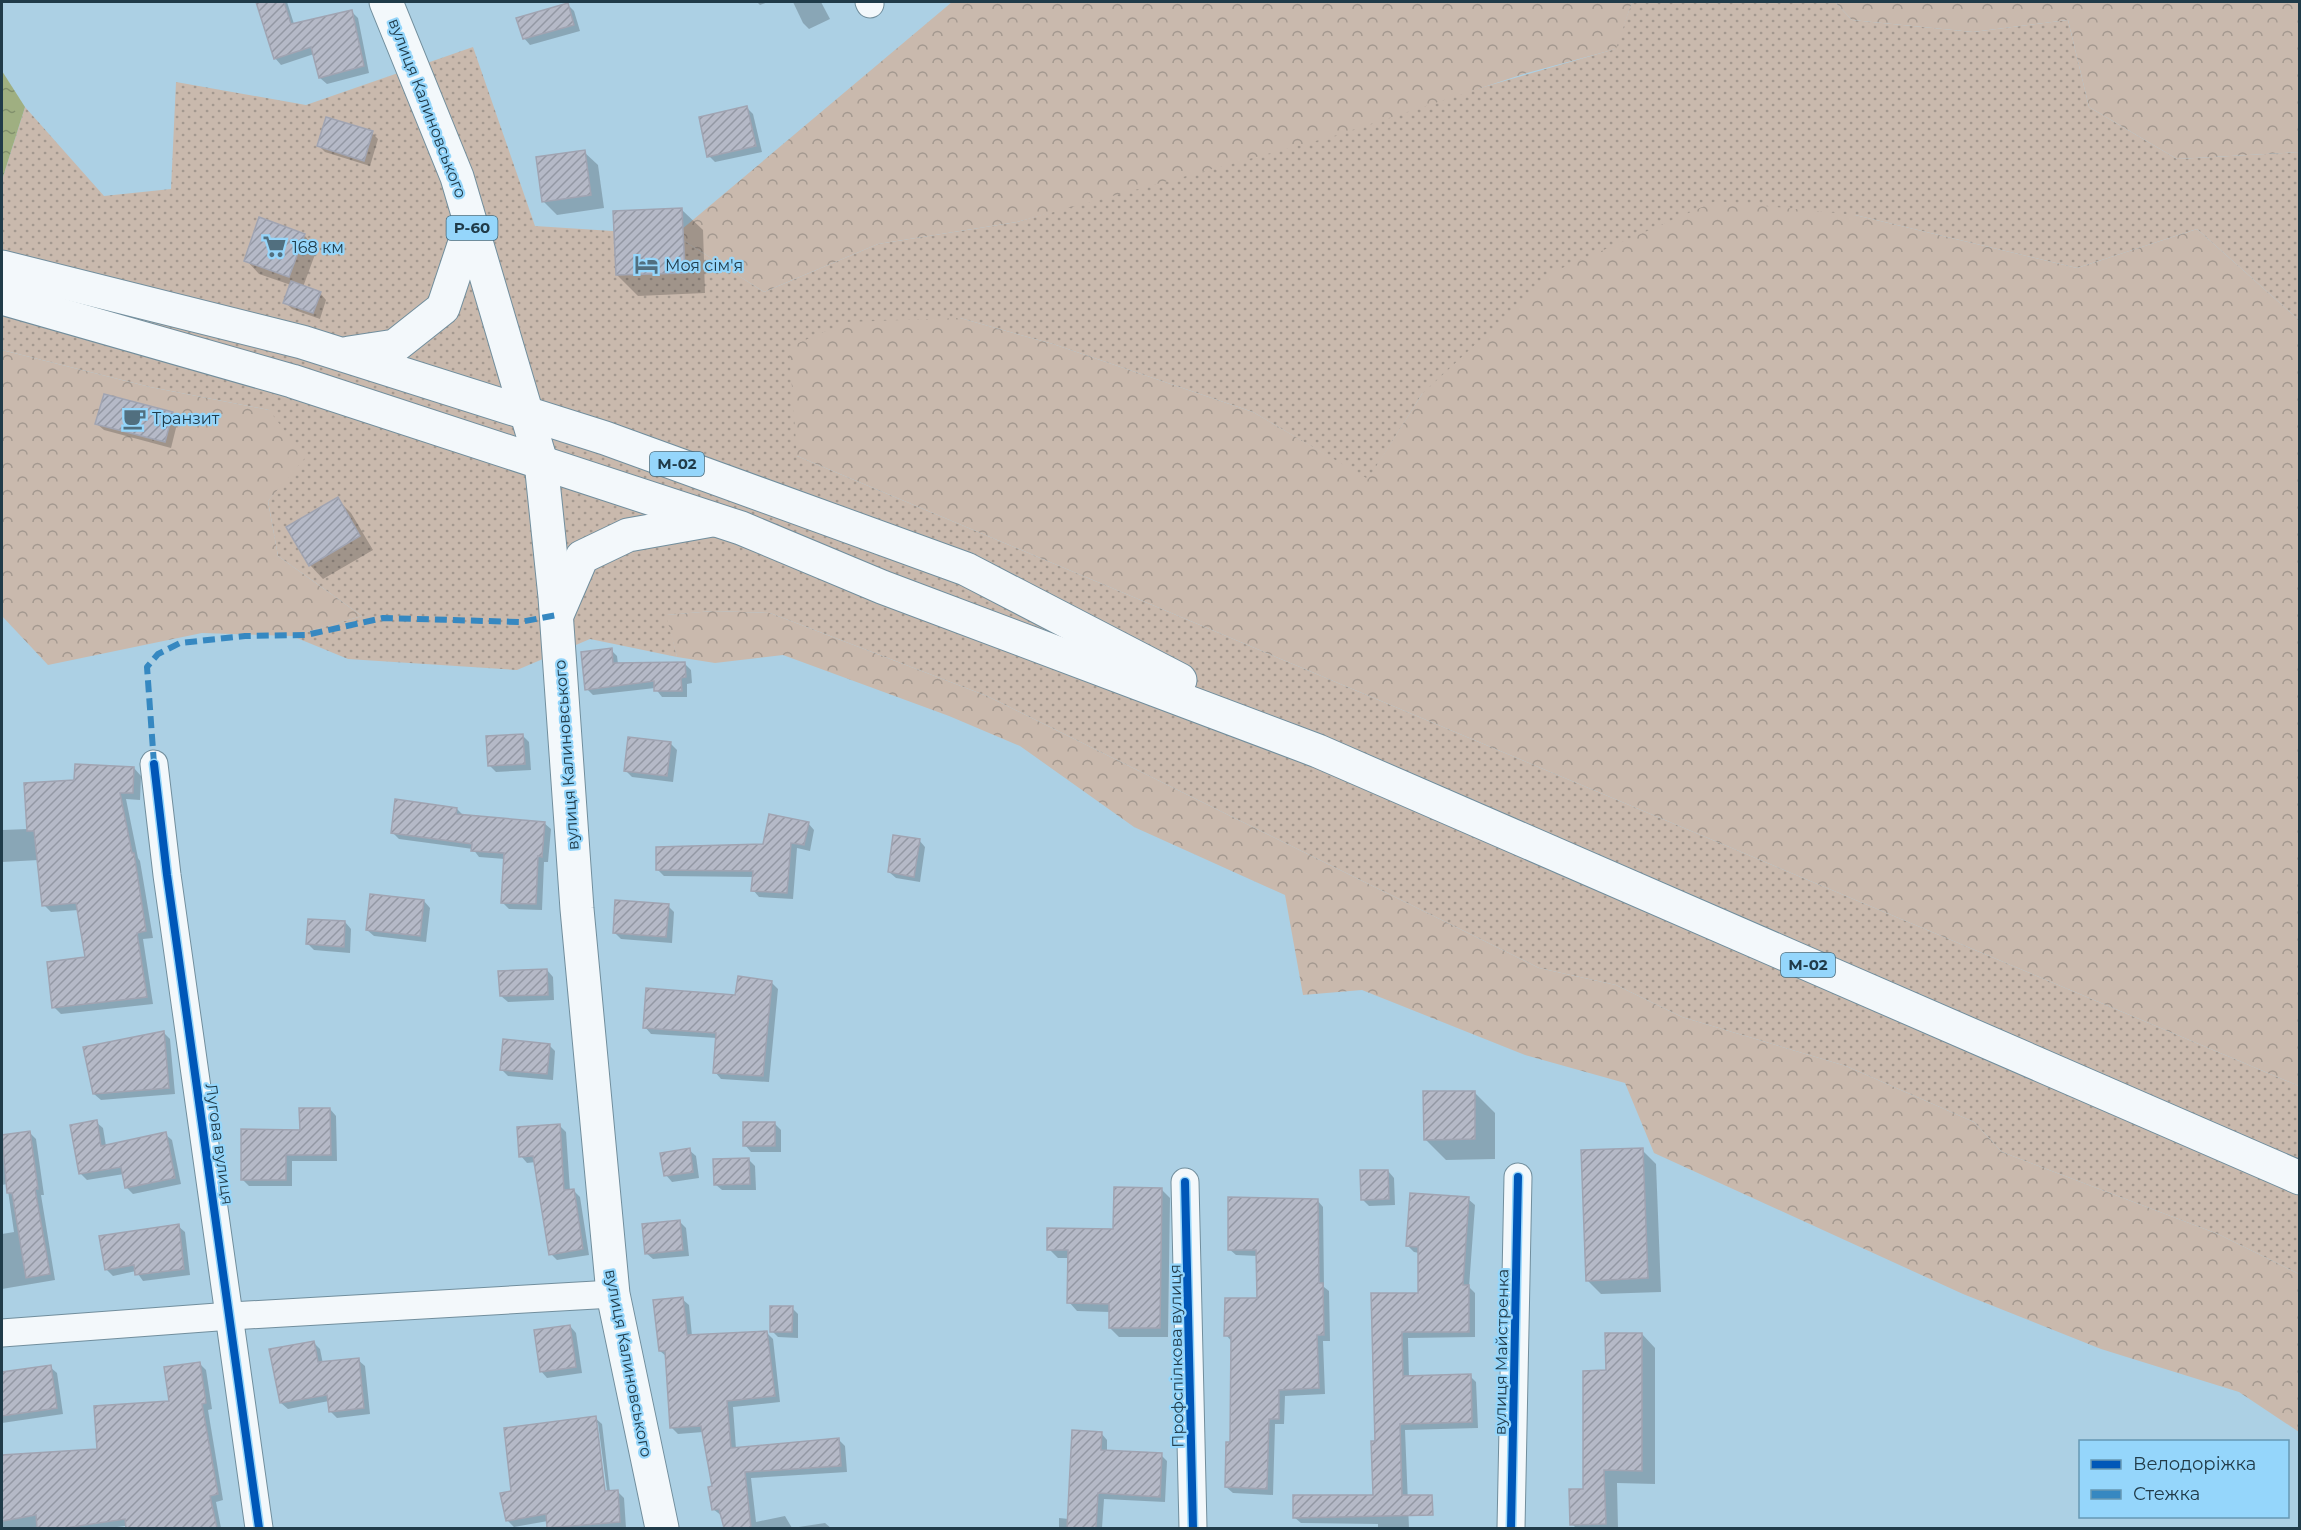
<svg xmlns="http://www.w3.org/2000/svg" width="2301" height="1530" font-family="Montserrat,sans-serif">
<defs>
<pattern id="grass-dots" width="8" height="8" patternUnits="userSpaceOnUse" patternTransform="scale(1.5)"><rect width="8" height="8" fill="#c9b9ad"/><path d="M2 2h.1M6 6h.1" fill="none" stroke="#a3988f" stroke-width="1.8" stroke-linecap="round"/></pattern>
<pattern id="forest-crowns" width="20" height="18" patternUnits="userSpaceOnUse" patternTransform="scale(1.5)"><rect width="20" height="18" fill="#c9b9ad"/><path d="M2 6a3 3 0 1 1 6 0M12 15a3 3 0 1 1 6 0" fill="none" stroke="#a3988f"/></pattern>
<pattern id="water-ripples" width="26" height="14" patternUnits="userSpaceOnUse" patternTransform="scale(1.5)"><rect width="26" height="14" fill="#9faf81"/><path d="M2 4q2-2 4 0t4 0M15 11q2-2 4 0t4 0" fill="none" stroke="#81906c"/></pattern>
<pattern id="building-hatch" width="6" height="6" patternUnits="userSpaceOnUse" patternTransform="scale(1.5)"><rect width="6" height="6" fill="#b5b9c7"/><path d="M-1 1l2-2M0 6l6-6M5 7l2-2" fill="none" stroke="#9398a4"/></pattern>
</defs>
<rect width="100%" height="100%" fill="#acd0e4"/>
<path fill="url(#grass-dots)" d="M 1632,2 L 1835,2 L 1852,20 L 1973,32 L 2068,20 L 2089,107 L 2177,159 L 2299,152 L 2299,320 L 2197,229 L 2077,268 L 1855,215 L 1422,394 L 1368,480 L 1253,412 L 1053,344 L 960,318 L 797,456 L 2299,1086 L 2299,1274 L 2218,1234 L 2002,1152 L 1974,1122 L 1846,1066 L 1682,1017 L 1616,985 L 1539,968 L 987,696 L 770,613 L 713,611 L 667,615 L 677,657 L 590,639 L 517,670 L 348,659 L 292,636 L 362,616 L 278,556 L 268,501 L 284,481 L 269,410 L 150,387 L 2,350 L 2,180 L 25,107 L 104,196 L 171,189 L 176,82 L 306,105 L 473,47 L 535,226 L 675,235 L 764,292 L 878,244 L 1017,222 L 1615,49 Z"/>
<g fill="url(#forest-crowns)">
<path d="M 952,2 L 1632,2 L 1616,49 L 1527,73 L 1334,136 L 1017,222 L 878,244 L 764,292 L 675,235 Z"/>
<path d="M 1835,2 L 2299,2 L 2299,152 L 2177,159 L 2089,107 L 2068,20 L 1973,32 L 1852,20 Z"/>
<path d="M 1716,201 L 1855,215 L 2077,268 L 2197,229 L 2299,320 L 2299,1086 L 797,456 L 789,347 L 847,322 L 960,318 L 1053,344 L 1253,412 L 1368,479 L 1422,394 L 1553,272 Z"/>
<path d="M 2,350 L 150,387 L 269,410 L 305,458 L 268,501 L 278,556 L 362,616 L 292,636 L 202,633 L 48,665 L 2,616 Z"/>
<path d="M 713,611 L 770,613 L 987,696 L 1539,968 L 1616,985 L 1682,1017 L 1846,1066 L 1974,1122 L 2002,1152 L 2218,1234 L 2299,1274 L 2299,1432 L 2239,1392 L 2101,1349 L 1963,1294 L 1654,1153 L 1625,1083 L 1525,1055 L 1362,990 L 1303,995 L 1285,895 L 1134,827 L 1020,746 L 949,716 L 783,655 L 715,663 L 677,657 L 666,615 Z"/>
</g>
<path fill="url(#water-ripples)" d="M 2,71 L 25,107 L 2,180 Z"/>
<g fill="#0003" fill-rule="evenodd">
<path d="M 257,2 L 287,2 L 294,24 L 351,11 L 358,18 L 369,73 L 327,84 L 320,78 L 314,54 L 281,65 L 275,58 Z"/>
<path d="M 757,2 L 768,2 L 760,5 Z"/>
<path d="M 793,2 L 821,2 L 830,19 L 809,29 L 803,23 Z"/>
<path d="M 568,5 L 574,11 L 580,31 L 530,45 L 524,38 Z"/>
<path d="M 747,108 L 753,114 L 762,152 L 715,162 L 709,156 Z"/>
<path d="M 372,133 L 378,139 L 370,166 L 325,152 L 319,146 Z"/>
<path d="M 584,152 L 598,165 L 604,208 L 557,215 L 543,201 Z"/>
<path d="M 682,210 L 703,230 L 705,293 L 638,296 L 617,275 Z"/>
<path d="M 304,235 L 317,249 L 303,287 L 320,293 L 326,300 L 320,319 L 292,309 L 285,302 L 291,285 L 259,274 L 246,260 Z"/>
<path d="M 172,413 L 178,420 L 171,448 L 104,430 L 97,424 Z"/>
<path d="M 337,499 L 351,513 L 373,550 L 323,579 L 310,565 Z"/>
<path d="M 611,650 L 617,656 L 618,664 L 684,663 L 691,670 L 692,683 L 687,684 L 687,697 L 662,697 L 655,688 L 593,695 L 587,689 Z"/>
<path d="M 523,736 L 529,742 L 531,770 L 496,772 L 489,765 Z"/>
<path d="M 670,743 L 677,750 L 673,782 L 632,777 L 625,770 Z"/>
<path d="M 134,768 L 141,776 L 140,800 L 126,799 L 138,858 L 140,861 L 153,938 L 143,939 L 153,1004 L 61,1014 L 54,1007 L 87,958 L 79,910 L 51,912 L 44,905 L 39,860 L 2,862 L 2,830 L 28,829 L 76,781 Z"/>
<path d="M 457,809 L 464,816 L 544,823 L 551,829 L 548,862 L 544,862 L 542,910 L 509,909 L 503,903 L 505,859 L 479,857 L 473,849 L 399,839 L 392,832 Z"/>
<path d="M 808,823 L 814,830 L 810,851 L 797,848 L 793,899 L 759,897 L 753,890 L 754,877 L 664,876 L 657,869 L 764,846 Z"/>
<path d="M 919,840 L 925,847 L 920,882 L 896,878 L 889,872 Z"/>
<path d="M 424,901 L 430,908 L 426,942 L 374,936 L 367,930 Z"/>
<path d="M 668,906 L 674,912 L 672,943 L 621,939 L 614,932 Z"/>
<path d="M 345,922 L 351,929 L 350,953 L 314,950 L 308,944 Z"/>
<path d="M 547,970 L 553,977 L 554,1000 L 508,1002 L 501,996 Z"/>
<path d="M 771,982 L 778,989 L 769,1082 L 721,1079 L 715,1072 L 717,1038 L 651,1034 L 645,1027 L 737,997 Z"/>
<path d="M 164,1033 L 170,1039 L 175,1094 L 101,1100 L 94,1094 Z"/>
<path d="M 549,1045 L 555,1051 L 553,1080 L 508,1076 L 502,1070 Z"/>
<path d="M 1474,1092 L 1495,1113 L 1495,1159 L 1446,1160 L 1425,1139 Z"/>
<path d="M 330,1109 L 336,1116 L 337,1161 L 292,1161 L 292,1186 L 249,1186 L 242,1179 Z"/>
<path d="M 96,1122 L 103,1128 L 106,1146 L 165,1134 L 172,1140 L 181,1184 L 133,1194 L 127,1188 L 124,1174 L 87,1180 L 81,1174 Z"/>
<path d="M 775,1124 L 781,1130 L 781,1152 L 751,1152 L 745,1145 Z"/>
<path d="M 559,1125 L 566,1132 L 570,1191 L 573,1190 L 580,1197 L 589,1255 L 557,1260 L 551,1254 L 536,1162 L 527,1163 L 521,1156 Z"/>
<path d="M 29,1132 L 36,1139 L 44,1195 L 41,1195 L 55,1280 L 2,1289 L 2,1234 L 14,1232 L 7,1184 L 2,1185 L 2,1136 Z"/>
<path d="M 689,1150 L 696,1156 L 699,1178 L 672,1182 L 666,1175 Z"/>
<path d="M 1642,1150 L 1656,1164 L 1661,1292 L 1601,1294 L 1587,1280 Z"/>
<path d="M 749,1160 L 755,1166 L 756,1190 L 722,1190 L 715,1184 Z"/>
<path d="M 1388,1171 L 1394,1178 L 1395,1205 L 1369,1206 L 1362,1199 Z"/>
<path d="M 1162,1190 L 1170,1198 L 1168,1337 L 1119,1337 L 1110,1328 L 1110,1312 L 1077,1311 L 1069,1302 L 1069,1258 L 1058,1258 L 1049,1249 L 1115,1230 Z"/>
<path d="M 1468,1199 L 1475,1205 L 1469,1287 L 1475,1293 L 1475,1337 L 1408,1338 L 1409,1378 L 1470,1376 L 1476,1382 L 1478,1428 L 1405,1430 L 1409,1528 L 1378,1528 L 1378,1524 L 1301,1523 L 1294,1517 L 1374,1497 L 1377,1442 L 1373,1295 L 1420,1294 L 1419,1253 L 1414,1252 L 1408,1246 Z"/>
<path d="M 1317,1200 L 1323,1207 L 1324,1287 L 1329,1291 L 1330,1341 L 1323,1341 L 1325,1394 L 1285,1396 L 1284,1424 L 1275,1424 L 1273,1495 L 1233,1493 L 1226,1487 L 1231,1444 L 1233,1343 L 1226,1335 L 1258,1300 L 1258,1256 L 1236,1255 L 1229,1249 Z"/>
<path d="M 679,1221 L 686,1228 L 689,1256 L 653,1259 L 646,1253 Z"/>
<path d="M 178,1226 L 185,1232 L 190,1275 L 143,1281 L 136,1271 L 113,1276 L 106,1269 Z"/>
<path d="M 682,1299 L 689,1305 L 692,1336 L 767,1333 L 773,1339 L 780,1402 L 733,1407 L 736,1449 L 839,1440 L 845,1446 L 847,1472 L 751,1478 L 756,1522 L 785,1516 L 792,1528 L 825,1523 L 831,1528 L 725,1528 L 722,1516 L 713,1509 L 714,1488 L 703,1432 L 678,1434 L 672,1428 L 667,1357 L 660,1351 Z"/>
<path d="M 792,1308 L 798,1314 L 798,1338 L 778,1337 L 772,1331 Z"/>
<path d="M 570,1326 L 576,1333 L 582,1373 L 547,1378 L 541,1371 Z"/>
<path d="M 1642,1334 L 1655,1348 L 1655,1484 L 1617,1483 L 1618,1528 L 1576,1528 L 1572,1524 L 1585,1490 L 1607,1372 Z"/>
<path d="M 313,1342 L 320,1349 L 323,1364 L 358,1360 L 365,1366 L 370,1414 L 337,1418 L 330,1411 L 329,1401 L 288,1409 L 281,1403 Z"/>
<path d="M 199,1363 L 206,1370 L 212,1409 L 208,1410 L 223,1500 L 216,1502 L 221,1528 L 132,1528 L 132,1525 L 110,1528 L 2,1528 L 2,1456 L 98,1451 L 171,1403 Z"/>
<path d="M 50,1367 L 57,1373 L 63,1414 L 2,1423 L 2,1371 L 4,1373 Z"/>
<path d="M 595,1418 L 602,1424 L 610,1492 L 618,1492 L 624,1498 L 626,1528 L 549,1528 L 548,1521 L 514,1527 L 508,1521 L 512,1492 ZM 595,1423 L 598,1423 L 608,1498 L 605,1498 Z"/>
<path d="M 1101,1433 L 1107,1440 L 1107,1452 L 1161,1455 L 1167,1461 L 1165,1502 L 1104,1499 L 1102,1528 L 1059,1528 L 1059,1518 L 1069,1519 Z"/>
</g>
<g fill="url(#building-hatch)" stroke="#a0a4b2" stroke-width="1.5">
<path d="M 256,2 L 284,2 L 291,24 L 352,10 L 364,66 L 319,78 L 311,47 L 274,59 Z"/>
<path d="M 568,3 L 574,25 L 523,39 L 516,18 Z"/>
<path d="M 747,106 L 756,146 L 707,157 L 699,117 Z"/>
<path d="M 326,117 L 373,131 L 364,161 L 317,146 Z"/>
<path d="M 585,150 L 591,195 L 542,202 L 536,157 Z"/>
<path d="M 682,208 L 685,273 L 616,275 L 613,211 Z"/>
<path d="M 259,217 L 305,234 L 289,277 L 244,261 Z"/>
<path d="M 291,281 L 321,292 L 313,313 L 283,303 Z"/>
<path d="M 104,394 L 173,412 L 165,442 L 95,424 Z"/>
<path d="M 338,497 L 360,536 L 309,566 L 286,527 Z"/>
<path d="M 612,648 L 613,663 L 685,662 L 686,677 L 681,678 L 682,691 L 654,691 L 654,681 L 585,690 L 581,652 Z"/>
<path d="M 523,734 L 525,764 L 488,766 L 486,736 Z"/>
<path d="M 628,737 L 671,742 L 667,776 L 624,771 Z"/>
<path d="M 75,764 L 134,767 L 133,793 L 120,793 L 132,853 L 134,853 L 146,931 L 137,933 L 147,997 L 52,1008 L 47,962 L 85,957 L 76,903 L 42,906 L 34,831 L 27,831 L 24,783 L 74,780 Z"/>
<path d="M 395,799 L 457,808 L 456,814 L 545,822 L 542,857 L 538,856 L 536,904 L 501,903 L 504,853 L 471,851 L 472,844 L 391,833 Z"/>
<path d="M 769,814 L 809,822 L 804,845 L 791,843 L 787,893 L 751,891 L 753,871 L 656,870 L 656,847 L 763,844 Z"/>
<path d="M 893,835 L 920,839 L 914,877 L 888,872 Z"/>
<path d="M 370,894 L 424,900 L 420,936 L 366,930 Z"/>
<path d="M 615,900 L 669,904 L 666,937 L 613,933 Z"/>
<path d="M 308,919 L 345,921 L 344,947 L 306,944 Z"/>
<path d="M 547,969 L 548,995 L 500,996 L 498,971 Z"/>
<path d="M 738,976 L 772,981 L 763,1076 L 713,1073 L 716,1033 L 643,1028 L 646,988 L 735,995 Z"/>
<path d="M 164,1031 L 169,1088 L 93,1094 L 83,1047 Z"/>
<path d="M 503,1039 L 550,1044 L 547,1074 L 500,1070 Z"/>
<path d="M 1423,1091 L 1475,1091 L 1475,1139 L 1424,1140 Z"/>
<path d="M 299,1108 L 330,1108 L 331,1155 L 286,1155 L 286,1180 L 241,1180 L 241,1129 L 300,1130 Z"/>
<path d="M 97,1120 L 101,1146 L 166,1132 L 175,1178 L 125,1188 L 121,1167 L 79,1174 L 70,1125 Z"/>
<rect x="743" y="1122" width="32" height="24"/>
<path d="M 560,1124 L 564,1190 L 574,1189 L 583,1249 L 549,1255 L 533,1156 L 519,1157 L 517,1127 Z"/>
<path d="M 30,1131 L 38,1189 L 35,1189 L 50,1274 L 26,1278 L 12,1193 L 7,1193 L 2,1135 Z"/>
<path d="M 690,1148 L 693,1172 L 664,1176 L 660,1153 Z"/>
<path d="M 1643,1148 L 1648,1278 L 1586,1281 L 1581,1150 Z"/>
<path d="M 749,1158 L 750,1184 L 714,1185 L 713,1159 Z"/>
<path d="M 1360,1170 L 1388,1170 L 1389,1199 L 1361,1200 Z"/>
<path d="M 1114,1187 L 1162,1188 L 1160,1328 L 1109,1328 L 1109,1304 L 1067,1303 L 1068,1250 L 1047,1250 L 1047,1228 L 1113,1229 Z"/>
<path d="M 1410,1193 L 1469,1197 L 1463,1285 L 1469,1285 L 1469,1332 L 1402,1332 L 1403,1376 L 1471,1374 L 1472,1422 L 1400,1424 L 1402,1495 L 1432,1495 L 1433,1515 L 1293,1518 L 1293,1495 L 1373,1495 L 1371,1441 L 1375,1441 L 1371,1293 L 1418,1293 L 1418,1247 L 1406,1246 Z"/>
<path d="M 1228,1197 L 1318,1199 L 1319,1283 L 1323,1283 L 1324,1335 L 1317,1335 L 1319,1388 L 1279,1390 L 1279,1419 L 1269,1419 L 1267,1489 L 1225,1487 L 1226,1442 L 1230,1442 L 1231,1336 L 1224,1336 L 1225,1298 L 1257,1298 L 1256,1250 L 1228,1250 Z"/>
<path d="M 680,1220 L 683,1250 L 645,1254 L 642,1224 Z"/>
<path d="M 179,1224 L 184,1269 L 135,1275 L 134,1265 L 105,1270 L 99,1236 Z"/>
<path d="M 683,1297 L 687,1335 L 767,1331 L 775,1396 L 727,1401 L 731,1448 L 839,1438 L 841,1466 L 745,1472 L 751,1528 L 724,1528 L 719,1509 L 712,1510 L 708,1487 L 712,1486 L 701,1426 L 670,1428 L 665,1351 L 659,1351 L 653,1300 Z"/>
<path d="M 770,1306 L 793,1306 L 792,1332 L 770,1332 Z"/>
<path d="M 570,1325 L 576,1367 L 540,1372 L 534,1330 Z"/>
<path d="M 1605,1333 L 1642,1333 L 1642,1471 L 1604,1470 L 1606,1524 L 1570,1525 L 1569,1489 L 1583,1489 L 1583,1371 L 1606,1370 Z"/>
<path d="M 314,1341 L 318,1362 L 359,1358 L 364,1408 L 329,1412 L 327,1395 L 280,1403 L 269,1349 Z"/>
<path d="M 200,1362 L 206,1403 L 202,1404 L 218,1494 L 210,1496 L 217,1528 L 126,1528 L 125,1519 L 65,1528 L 37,1528 L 36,1515 L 2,1521 L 2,1455 L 97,1449 L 94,1406 L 169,1401 L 164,1367 Z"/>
<path d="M 51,1365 L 57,1408 L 2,1416 L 2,1372 Z"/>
<path d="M 596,1416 L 605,1491 L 618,1490 L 620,1522 L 547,1528 L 546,1514 L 506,1521 L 500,1493 L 511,1491 L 504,1428 Z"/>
<path d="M 1072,1430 L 1102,1432 L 1101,1450 L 1162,1453 L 1160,1497 L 1098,1493 L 1096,1528 L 1067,1528 Z"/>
</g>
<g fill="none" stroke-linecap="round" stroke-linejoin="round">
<defs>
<g id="street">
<path d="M 869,2 L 870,4"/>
<path d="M 154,764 L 167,875 L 259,1528"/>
<path d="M 1185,1182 L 1193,1528"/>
<path d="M 2,1333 L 231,1316 L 613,1294"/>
<path d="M 1511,1528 L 1518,1177"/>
</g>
<path id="secondary" d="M 541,462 L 555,597 L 577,909 L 613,1294 L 662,1528"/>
<path id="primary" d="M 386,2 L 457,177 L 541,462"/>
<g id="highway">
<path d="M 2,267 L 302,342 L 605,438 L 966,569 L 1180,680"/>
<path d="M 2,298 L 292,381 L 741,528 L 882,587 L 1318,751 L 2300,1178"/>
<path d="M 349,353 L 395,346 L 443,308 L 471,224"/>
<path d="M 557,615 L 582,557 L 628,535 L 712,520"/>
</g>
</defs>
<use href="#street" stroke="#718e9d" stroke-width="29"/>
<use href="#secondary" stroke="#718e9d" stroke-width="35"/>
<use href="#primary" stroke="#718e9d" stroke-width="35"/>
<use href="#highway" stroke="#718e9d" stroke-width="35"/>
<use href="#street" stroke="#f3f8fb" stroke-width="27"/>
<use href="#secondary" stroke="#f3f8fb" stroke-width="33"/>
<use href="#primary" stroke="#f3f8fb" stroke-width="33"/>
<use href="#highway" stroke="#f3f8fb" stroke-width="33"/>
<path stroke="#3688c1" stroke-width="6" stroke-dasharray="12 6" stroke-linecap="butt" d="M 154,764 L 147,667 L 158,654 L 180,643 L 245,636 L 306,635 L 383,618 L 520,622 L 557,615"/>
<defs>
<g id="cycleway">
<path d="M 154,764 L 167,875 L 259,1528"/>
<path d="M 1185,1182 L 1193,1528"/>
<path d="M 1511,1528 L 1518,1177"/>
</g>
</defs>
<use href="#cycleway" stroke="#95d6fb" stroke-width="11"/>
<use href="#cycleway" stroke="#0057b8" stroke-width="8"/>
</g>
<defs>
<symbol id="supermarket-bare" viewBox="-9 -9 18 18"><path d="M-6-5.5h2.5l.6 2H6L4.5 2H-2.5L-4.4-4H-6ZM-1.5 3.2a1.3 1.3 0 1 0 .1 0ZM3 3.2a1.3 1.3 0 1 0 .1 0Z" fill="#516f7f" stroke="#95d6fb" stroke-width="2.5" paint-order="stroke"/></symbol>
<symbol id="hotel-bare" viewBox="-9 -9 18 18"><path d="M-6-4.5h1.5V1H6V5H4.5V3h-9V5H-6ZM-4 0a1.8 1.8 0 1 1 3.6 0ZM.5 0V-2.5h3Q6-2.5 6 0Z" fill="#516f7f" stroke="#95d6fb" stroke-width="2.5" paint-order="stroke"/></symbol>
<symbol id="cafe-bare" viewBox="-9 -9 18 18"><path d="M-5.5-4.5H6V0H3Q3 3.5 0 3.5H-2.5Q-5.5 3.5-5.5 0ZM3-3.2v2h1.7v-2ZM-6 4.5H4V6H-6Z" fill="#516f7f" stroke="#95d6fb" stroke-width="2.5" paint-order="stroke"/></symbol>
</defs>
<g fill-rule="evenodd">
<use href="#supermarket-bare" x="258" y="230" width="33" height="33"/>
<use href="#hotel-bare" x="630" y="248" width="33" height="33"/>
<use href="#cafe-bare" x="118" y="402" width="33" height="33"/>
</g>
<g text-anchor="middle" stroke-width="4.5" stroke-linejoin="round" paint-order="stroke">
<g fill="#95d6fb" stroke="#436a7e" stroke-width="1.5">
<rect x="446.5" y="216" width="51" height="24" rx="4.5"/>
<rect x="650" y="452" width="54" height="24" rx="4.5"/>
<rect x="1781" y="953" width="54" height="24" rx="4.5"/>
</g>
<g font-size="15" font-weight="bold" fill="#203b49">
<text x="472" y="233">Р-60</text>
<text x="677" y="469">М-02</text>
<text x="1808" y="970">М-02</text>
</g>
<g font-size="16" fill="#203b49" stroke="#95d6fb">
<text transform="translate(428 108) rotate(69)" y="6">вулиця Калиновського</text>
<text transform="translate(566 755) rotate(-94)" y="6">вулиця Калиновського</text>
<text transform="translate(220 1144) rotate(82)" y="6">Лугова вулиця</text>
<text transform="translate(1501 1352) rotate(-89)" y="6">вулиця Майстренка</text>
<text transform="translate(1176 1356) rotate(-91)" y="6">Профспілкова вулиця</text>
<text transform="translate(629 1363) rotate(79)" y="6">вулиця Калиновського</text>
</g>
<g font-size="16" fill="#203b49" stroke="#95d6fb" text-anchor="start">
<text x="292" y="253">168 км</text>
<text x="665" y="271">Моя сім'я</text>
<text x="152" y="424">Транзит</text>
</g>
</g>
<rect width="2301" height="1530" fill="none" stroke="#203b49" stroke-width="6"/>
<rect x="2079" y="1440" width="210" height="78" fill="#95d6fb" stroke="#6698b4" stroke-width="1.5"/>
<rect x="2091" y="1460" width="30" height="9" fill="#0057b8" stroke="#6698b4" stroke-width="1.5"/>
<text x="2133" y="1470" font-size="18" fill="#203b49">Велодоріжка</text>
<rect x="2091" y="1490" width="30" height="9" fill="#3688c1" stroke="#6698b4" stroke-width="1.5"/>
<text x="2133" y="1500" font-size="18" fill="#203b49">Стежка</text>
</svg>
